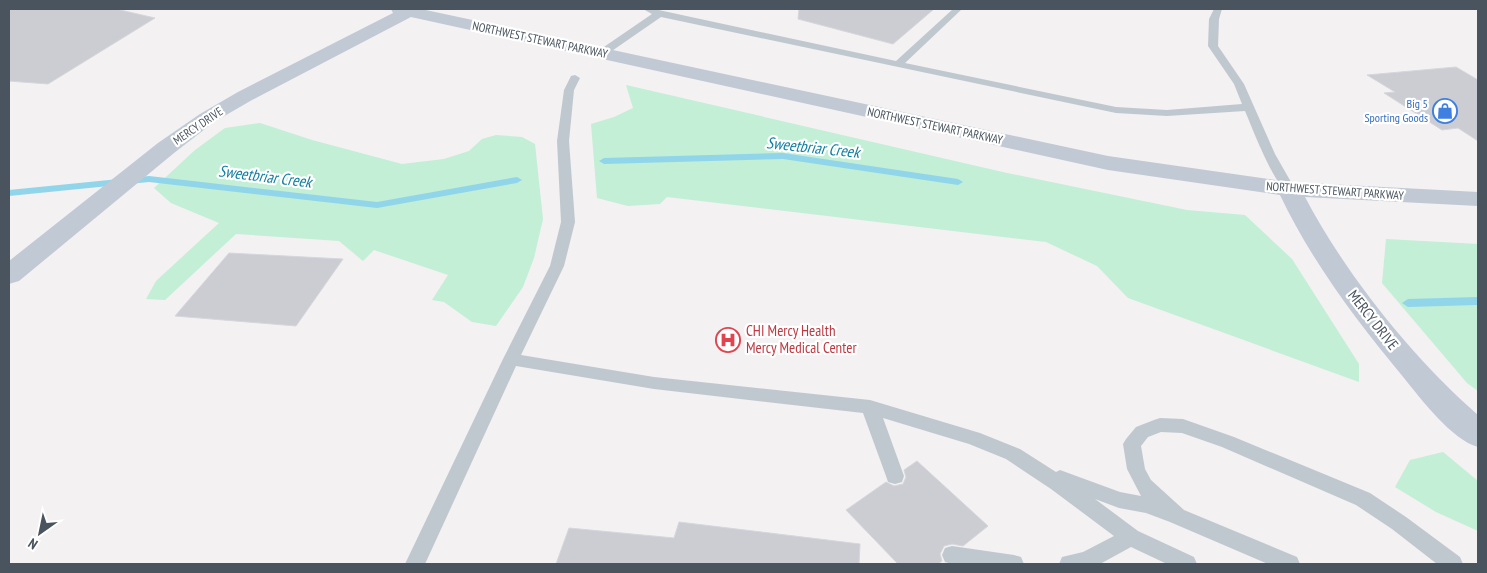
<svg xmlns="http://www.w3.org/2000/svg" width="1487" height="573" font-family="'PT Sans Narrow',sans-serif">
<rect width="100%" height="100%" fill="#f3f1f1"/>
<g fill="#c2efd5">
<path d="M 626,85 L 1007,173 L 1187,210 L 1245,215 L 1292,259 L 1359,364 L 1359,382 L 1128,298 L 1097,266 L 1046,242 L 667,197 L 660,204 L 628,206 L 597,198 L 591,124 L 614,117 L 633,108 Z"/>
<path d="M 260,123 L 312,140 L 402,164 L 444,159 L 469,151 L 482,139 L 496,135 L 522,137 L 535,144 L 543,219 L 534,258 L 523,287 L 496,326 L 472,322 L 444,302 L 432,300 L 448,275 L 374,250 L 363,261 L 339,241 L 236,234 L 165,300 L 146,299 L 156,281 L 219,223 L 171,203 L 154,188 L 195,150 L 225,128 Z"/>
<path d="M 1386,239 L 1478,244 L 1478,391 L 1467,383 L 1382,283 Z"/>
<path d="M 1443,452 L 1478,481 L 1478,531 L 1436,512 L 1395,487 L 1410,460 Z"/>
</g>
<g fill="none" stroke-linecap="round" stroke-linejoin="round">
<g fill="#91d5ea" fill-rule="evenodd">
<path d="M 783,153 L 958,179 L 963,182 L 958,185 L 783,159 L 604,164 L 599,161 L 604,158 Z"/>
<path d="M 149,176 L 377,202 L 517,177 L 522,180 L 517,183 L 377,208 L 149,182 L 9,196 L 9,190 Z"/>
<path d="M 1478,297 L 1478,305 L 1408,307 L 1402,303 L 1408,299 Z"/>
</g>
</g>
<g fill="#cbcdd3" stroke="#d5d7dc">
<path d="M 9,9 L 116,9 L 155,18 L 48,84 L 9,81 Z"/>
<path d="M 799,9 L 934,9 L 893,44 L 798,19 Z"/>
<path d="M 1456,67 L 1478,80 L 1478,141 L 1458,128 L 1442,130 L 1384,93 L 1395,92 L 1367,75 Z"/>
<path d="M 229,253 L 343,259 L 296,326 L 175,316 Z"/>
<path d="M 917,461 L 988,526 L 963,546 L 952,544 L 944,546 L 940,554 L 942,561 L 938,564 L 898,564 L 846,510 L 886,482 L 894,486 L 903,484 L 906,477 L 904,470 Z"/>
<path d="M 679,522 L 860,544 L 859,564 L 556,564 L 569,528 L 674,538 Z"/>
</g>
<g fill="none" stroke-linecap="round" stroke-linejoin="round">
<g fill="#bfc8cf" fill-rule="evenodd">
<path d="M 643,9 L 654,9 L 896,61 L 953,9 L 962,9 L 905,63 L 1116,107 L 1167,110 L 1242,104 L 1234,84 L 1208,46 L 1209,19 L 1214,9 L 1222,9 L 1219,19 L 1218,46 L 1244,84 L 1275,154 L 1295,189 L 1289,193 C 1276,190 1251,125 1245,111 L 1167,116 L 1116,113 L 661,17 L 606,55 L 598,55 L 598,51 L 652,14 Z"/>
<path d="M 575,75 L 580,78 L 574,90 L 569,141 L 575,222 L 564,266 L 521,355 L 654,377 L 870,400 L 980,433 L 1020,449 L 1056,472 L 1060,470 L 1120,492 L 1141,496 L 1127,469 L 1123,444 L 1126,439 L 1136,427 L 1154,420 L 1160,418 L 1183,419 L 1234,437 L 1370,493 L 1406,517 L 1460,557 L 1463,564 L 1437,564 L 1392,529 L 1356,505 L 1222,447 L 1182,433 L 1161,432 L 1148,437 L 1141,446 L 1145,469 L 1151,480 L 1184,510 L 1297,557 L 1300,564 L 1268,564 L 1170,522 L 1146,513 L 1119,508 L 1095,499 L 1138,531 L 1194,557 L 1197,564 L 1167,564 L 1131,547 L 1100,564 L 1059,564 L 1062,557 L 1083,552 L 1114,536 L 1051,489 L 1006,459 L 969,444 L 883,418 L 904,476 L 902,482 L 895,484 L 888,482 L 886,476 L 863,413 L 654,389 L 516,366 L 425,564 L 405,564 L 503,359 L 550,266 L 561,222 L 557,141 L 564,90 L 571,76 Z"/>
<path d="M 952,546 L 1014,555 L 1021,557 L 1024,564 L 952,564 L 945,562 L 942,555 L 945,548 Z"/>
</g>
<path fill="#c0c9d4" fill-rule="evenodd" d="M 391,9 L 421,9 L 1108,156 L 1289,182 L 1478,192 L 1478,206 L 1305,197 C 1346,275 1412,357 1478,415 L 1478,447 C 1452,440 1421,399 1404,378 C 1356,320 1312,262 1280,195 L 1108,170 L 411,17 L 252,100 L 214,122 L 174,153 L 19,281 L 9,284 L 9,261 L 158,143 L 200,114 L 238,92 L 393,13 Z"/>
</g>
<defs>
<symbol id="shop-ring" viewBox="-11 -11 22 22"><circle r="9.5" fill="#fff" stroke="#3f7fe0" stroke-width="1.5"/><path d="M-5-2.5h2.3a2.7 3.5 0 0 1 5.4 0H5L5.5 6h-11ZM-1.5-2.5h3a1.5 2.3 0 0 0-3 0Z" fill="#3f7fe0"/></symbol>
<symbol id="hospital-ring" viewBox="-11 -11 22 22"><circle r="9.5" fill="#fff" stroke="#e0444e" stroke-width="1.5"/><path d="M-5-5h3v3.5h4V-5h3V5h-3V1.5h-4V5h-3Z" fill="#e0444e"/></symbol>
</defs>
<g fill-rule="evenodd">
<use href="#shop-ring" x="1431" y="97" width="28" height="28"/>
<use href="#hospital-ring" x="714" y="326" width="28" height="28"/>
</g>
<g text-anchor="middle" stroke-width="4.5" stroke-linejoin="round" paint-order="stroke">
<g font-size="12" fill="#49545e" stroke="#fff">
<text transform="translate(540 40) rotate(12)" y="4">NORTHWEST STEWART PARKWAY</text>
<text transform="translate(198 126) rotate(-34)" y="4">MERCY DRIVE</text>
<text transform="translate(935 126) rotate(12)" y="4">NORTHWEST STEWART PARKWAY</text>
<text transform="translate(1335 191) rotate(4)" y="4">NORTHWEST STEWART PARKWAY</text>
</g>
<g font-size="12" fill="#366cbe" stroke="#fff" text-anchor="end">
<text x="1428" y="108">Big 5<tspan x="1428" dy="14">Sporting Goods</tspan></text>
</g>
<g font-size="15" fill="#49545e" stroke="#fff">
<text transform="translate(1373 320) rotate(52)" y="5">MERCY DRIVE</text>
</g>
<g font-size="15" fill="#be3a42" stroke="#fff" text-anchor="start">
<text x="746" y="336">CHI Mercy Health<tspan x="746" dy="17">Mercy Medical Center</tspan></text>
</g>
<g font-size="16" font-style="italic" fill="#117fa2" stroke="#fff">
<text transform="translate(813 147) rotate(6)" y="6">Sweetbriar Creek</text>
<text transform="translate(265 176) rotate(7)" y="6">Sweetbriar Creek</text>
</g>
</g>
<rect width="1487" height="573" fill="none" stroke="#49545e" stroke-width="20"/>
<g transform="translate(40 533) rotate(213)" stroke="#ffffff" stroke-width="4" paint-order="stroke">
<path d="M0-4L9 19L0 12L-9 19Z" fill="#49545e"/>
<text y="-8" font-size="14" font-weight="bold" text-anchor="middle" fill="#49545e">N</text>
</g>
</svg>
